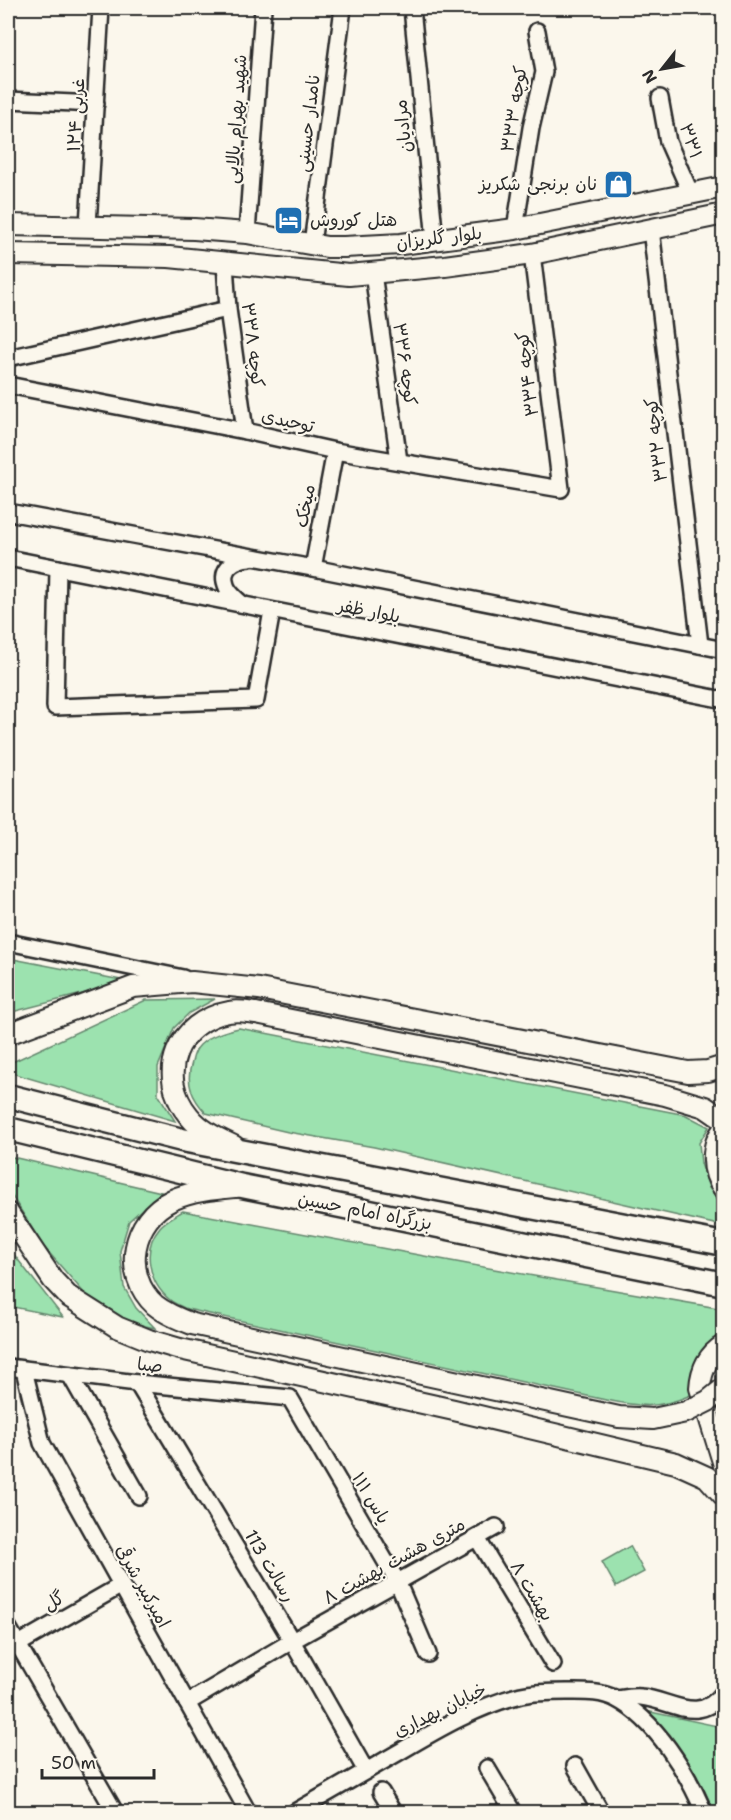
<svg xmlns="http://www.w3.org/2000/svg" width="731" height="1820" font-family="'Shantell Sans','Playpen Sans Arabic',sans-serif">
<rect width="100%" height="100%" fill="#fbf7ec"/>
<filter id="ink" filterUnits="userSpaceOnUse"><feTurbulence type="fractalNoise" baseFrequency=".0167" numOctaves="2"/><feDisplacementMap in="SourceGraphic" scale="12" xChannelSelector="R" yChannelSelector="G"/><feConvolveMatrix kernelMatrix="1 2 1 2 8 2 1 2 1" color-interpolation-filters="sRGB"/></filter>
<g filter="url(#ink)">
<g fill="#9ce2af" stroke="#64866d" stroke-width="1.5">
<path d="M 8,958 L 121,980 L 110,984 L 109,987 L 8,1013 Z"/>
<path d="M 215,999 L 189,1013 L 174,1028 L 158,1067 L 158,1094 L 175,1121 L 8,1072 L 8,1064 L 146,1000 Z"/>
<path d="M 239,1028 L 686,1115 L 709,1127 L 699,1143 L 701,1163 L 709,1188 L 723,1207 L 723,1226 L 374,1147 L 288,1132 L 206,1113 C 192,1098 185,1083 192,1062 C 193,1057 196,1049 200,1045 C 210,1035 226,1031 239,1028 Z"/>
<path d="M 8,1156 L 161,1192 L 129,1221 L 120,1251 L 124,1287 L 136,1308 L 155,1328 L 111,1319 L 85,1294 L 44,1247 L 8,1190 Z"/>
<path d="M 183,1211 L 494,1269 L 723,1309 L 723,1334 C 696,1348 694,1367 691,1395 C 658,1409 641,1407 606,1400 L 187,1309 C 181,1306 175,1304 170,1300 C 149,1283 141,1249 160,1227 C 166,1220 175,1216 183,1211 Z"/>
<path d="M 8,1247 L 63,1317 L 8,1306 Z"/>
<path d="M 630,1546 L 644,1572 L 616,1587 L 602,1562 Z"/>
<path d="M 646,1711 L 722,1727 L 719,1812 L 714,1812 C 697,1769 677,1745 646,1711 Z"/>
</g>
<g fill="none" stroke-linecap="round" stroke-linejoin="round">
<defs>
<g id="minor">
<path d="M 412,8 L 435,240"/>
<path d="M 660,98 L 668,142 L 691,194"/>
<path d="M 8,100 L 96,104"/>
<path d="M 88,225 L 101,8"/>
<path d="M 515,229 L 531,128 L 544,72 L 537,31"/>
<path d="M 651,229 L 700,645"/>
<path d="M 247,233 L 263,8"/>
<path d="M 312,244 L 343,8"/>
<path d="M 225,264 L 228,309 L 245,431"/>
<path d="M 373,273 L 399,461"/>
<path d="M 8,358 L 228,309"/>
<path d="M 8,385 L 245,431 L 335,451 L 561,489 L 532,254"/>
<path d="M 8,512 L 313,568 L 724,650"/>
<path d="M 8,558 L 724,700"/>
<path d="M 58,568 L 55,707 L 256,700 L 272,611"/>
<path d="M 313,568 L 335,451"/>
<path d="M 242,604 C 237,599 228,593 226,585 C 220,568 235,559 250,558"/>
<path d="M 8,942 L 183,978"/>
<path d="M 8,1367 L 137,1383 L 290,1398 L 397,1581 L 428,1654"/>
<path d="M 24,1370 L 42,1443 L 248,1812"/>
<path d="M 70,1375 L 139,1496"/>
<path d="M 137,1383 L 292,1641 L 366,1771"/>
<path d="M 477,1538 L 553,1664"/>
<path d="M 8,1627 L 115,1812"/>
<path d="M 8,1650 L 120,1586"/>
<path d="M 617,1699 C 625,1698 633,1696 641,1697 C 672,1700 698,1726 724,1692"/>
<path d="M 187,1703 L 292,1641 L 496,1527"/>
<path d="M 575,1766 L 601,1812"/>
<path d="M 487,1768 L 513,1812"/>
<path d="M 381,1792 L 393,1812"/>
<path d="M 295,1812 C 330,1792 366,1771 401,1751 C 440,1728 478,1706 521,1695 C 535,1692 552,1692 567,1692 C 584,1692 601,1691 616,1699 C 656,1720 687,1772 704,1812"/>
</g>
<g id="major">
<path d="M 8,225 L 194,229 L 247,233 L 327,247 L 344,247 L 401,244 L 515,229 L 724,187"/>
<path d="M 8,254 L 169,257 L 349,275 L 445,266 L 532,254 L 724,214"/>
<path d="M 8,1034 L 133,987 L 192,982 L 259,989 L 688,1072 L 708,1071 L 724,1066"/>
<path d="M 724,1129 C 710,1145 711,1172 724,1189"/>
<path d="M 234,1146 C 217,1138 201,1131 189,1116 C 155,1075 177,1021 229,1012 C 238,1010 247,1012 256,1013 L 665,1095 L 705,1107 L 724,1120"/>
<path d="M 236,1187 C 215,1189 192,1191 172,1200 C 132,1219 121,1274 155,1305 C 166,1314 179,1319 192,1324 L 619,1417 L 653,1419 L 686,1412"/>
<path d="M 8,1213 L 53,1280 L 68,1296 L 117,1327 L 149,1340 L 180,1349 L 454,1410 L 676,1463 L 707,1477 L 724,1496"/>
<path d="M 724,1345 C 708,1355 701,1370 700,1388 L 724,1465"/>
</g>
<g id="highway">
<path d="M 8,1096 L 182,1140 L 724,1244"/>
<path d="M 8,1129 L 242,1186 L 724,1284"/>
</g>
</defs>
<use href="#minor" stroke="#2b2b2b" stroke-width="20"/>
<use href="#major" stroke="#2b2b2b" stroke-width="24"/>
<use href="#highway" stroke="#2b2b2b" stroke-width="27"/>
<use href="#minor" stroke="#fbf7ec" stroke-width="15"/>
<use href="#major" stroke="#fbf7ec" stroke-width="20"/>
<use href="#highway" stroke="#fbf7ec" stroke-width="22"/>
<defs>
<path id="major-bridge" d="M 686,1412 L 708,1401 L 724,1388"/>
</defs>
<use href="#major-bridge" stroke="#2b2b2b" stroke-width="24" stroke-linecap="butt"/>
<use href="#major-bridge" stroke="#fbf7ec" stroke-width="20"/>
</g>
</g>
<defs>
<symbol id="shop-square" viewBox="-11 -11 22 22"><rect x="-9" y="-9" width="18" height="18" rx="4" fill="#1f6fb2" stroke="#fbf7ec"/><path d="M-5-2.5h2.3a2.7 3.5 0 0 1 5.4 0H5L5.5 6h-11ZM-1.5-2.5h3a1.5 2.3 0 0 0-3 0Z" fill="#fff"/></symbol>
<symbol id="hotel-square" viewBox="-11 -11 22 22"><rect x="-9" y="-9" width="18" height="18" rx="4" fill="#1f6fb2" stroke="#fbf7ec"/><path d="M-6-4.5h1.5V1H6V5H4.5V3h-9V5H-6ZM-4 0a1.8 1.8 0 1 1 3.6 0ZM.5 0V-2.5h3Q6-2.5 6 0Z" fill="#fff"/></symbol>
</defs>
<g fill-rule="evenodd">
<use href="#shop-square" x="602" y="168" width="33" height="33"/>
<use href="#hotel-square" x="272" y="204" width="33" height="33"/>
</g>
<g text-anchor="middle" stroke-width="4.5" stroke-linejoin="round" paint-order="stroke">
<g font-size="18" fill="#2b2b2b" stroke="#fbf7ec">
<text transform="translate(514 109) rotate(-81)" y="6">کوچه ۳۳۳</text>
<text transform="translate(76 115) rotate(-86)" y="6">۱۲۴ غربی</text>
<text transform="translate(236 119) rotate(-86)" y="6">شهید بهرام بالایی</text>
<text transform="translate(308 123) rotate(-83)" y="6">نامدار حسینی</text>
<text transform="translate(403 126) rotate(-96)" y="6">مرادیان</text>
<text transform="translate(691 141) rotate(71)" y="6">۳۳۱</text>
<text transform="translate(439 238) rotate(-7)" y="6">بلوار گلریزان</text>
<text transform="translate(253 345) rotate(83)" y="6">کوچه ۳۳۸</text>
<text transform="translate(405 364) rotate(82)" y="6">کوچه ۳۳۶</text>
<text transform="translate(527 374) rotate(-97)" y="6">کوچه ۳۳۴</text>
<text transform="translate(288 421) rotate(13)" y="6">توحیدی</text>
<text transform="translate(656 440) rotate(-97)" y="6">کوچه ۳۳۲</text>
<text transform="translate(305 506) rotate(-79)" y="6">میخک</text>
<text transform="translate(369 611) rotate(11)" y="6">بلوار ظفر</text>
<text transform="translate(365 1211) rotate(11)" y="6">بزرگراه امام حسین</text>
<text transform="translate(150 1365) rotate(6)" y="6">صبا</text>
<text transform="translate(371 1498) rotate(59)" y="6">یاس ۱۱۱</text>
<text transform="translate(394 1561) rotate(-29)" y="6">۸ متری هشت بهشت</text>
<text transform="translate(270 1566) rotate(59)" y="6">رسالت 113</text>
<text transform="translate(143 1586) rotate(61)" y="6">امیرکبیر شرقی</text>
<text transform="translate(532 1591) rotate(59)" y="6">۸ بهشت</text>
<text transform="translate(54 1601) rotate(-30)" y="6">گل</text>
<text transform="translate(440 1710) rotate(-26)" y="6">خیابان بهداری</text>
</g>
<g font-size="18" fill="#2b2b2b" stroke="#fbf7ec" text-anchor="end">
<text x="597" y="190">نان برنجی شکریز</text>
<text x="310" y="226" text-anchor="start">هتل کوروش</text>
</g>
</g>
<rect width="731" height="1820" fill="none" stroke="#fbf7ec" stroke-width="30"/>
<rect x="15" y="15" width="701" height="1790" fill="none" stroke="#2b2b2b" stroke-width="2" filter="url(#ink)"/>
<g transform="translate(662 69) rotate(239)" stroke="#fbf7ec" stroke-width="4.5" paint-order="stroke">
<path d="M0-4.5L10 22L0 15L-10 22Z" fill="#2b2b2b"/>
<text y="-9" font-size="16" font-weight="bold" text-anchor="middle" fill="#2b2b2b">N</text>
</g>
<path d="M42 1769v9h112v-9" fill="none" stroke="#2b2b2b" stroke-width="3"/>
<text x="51" y="1769" font-size="18" fill="#2b2b2b" stroke="#fbf7ec" stroke-width="4.5" paint-order="stroke">50 m</text>
</svg>
